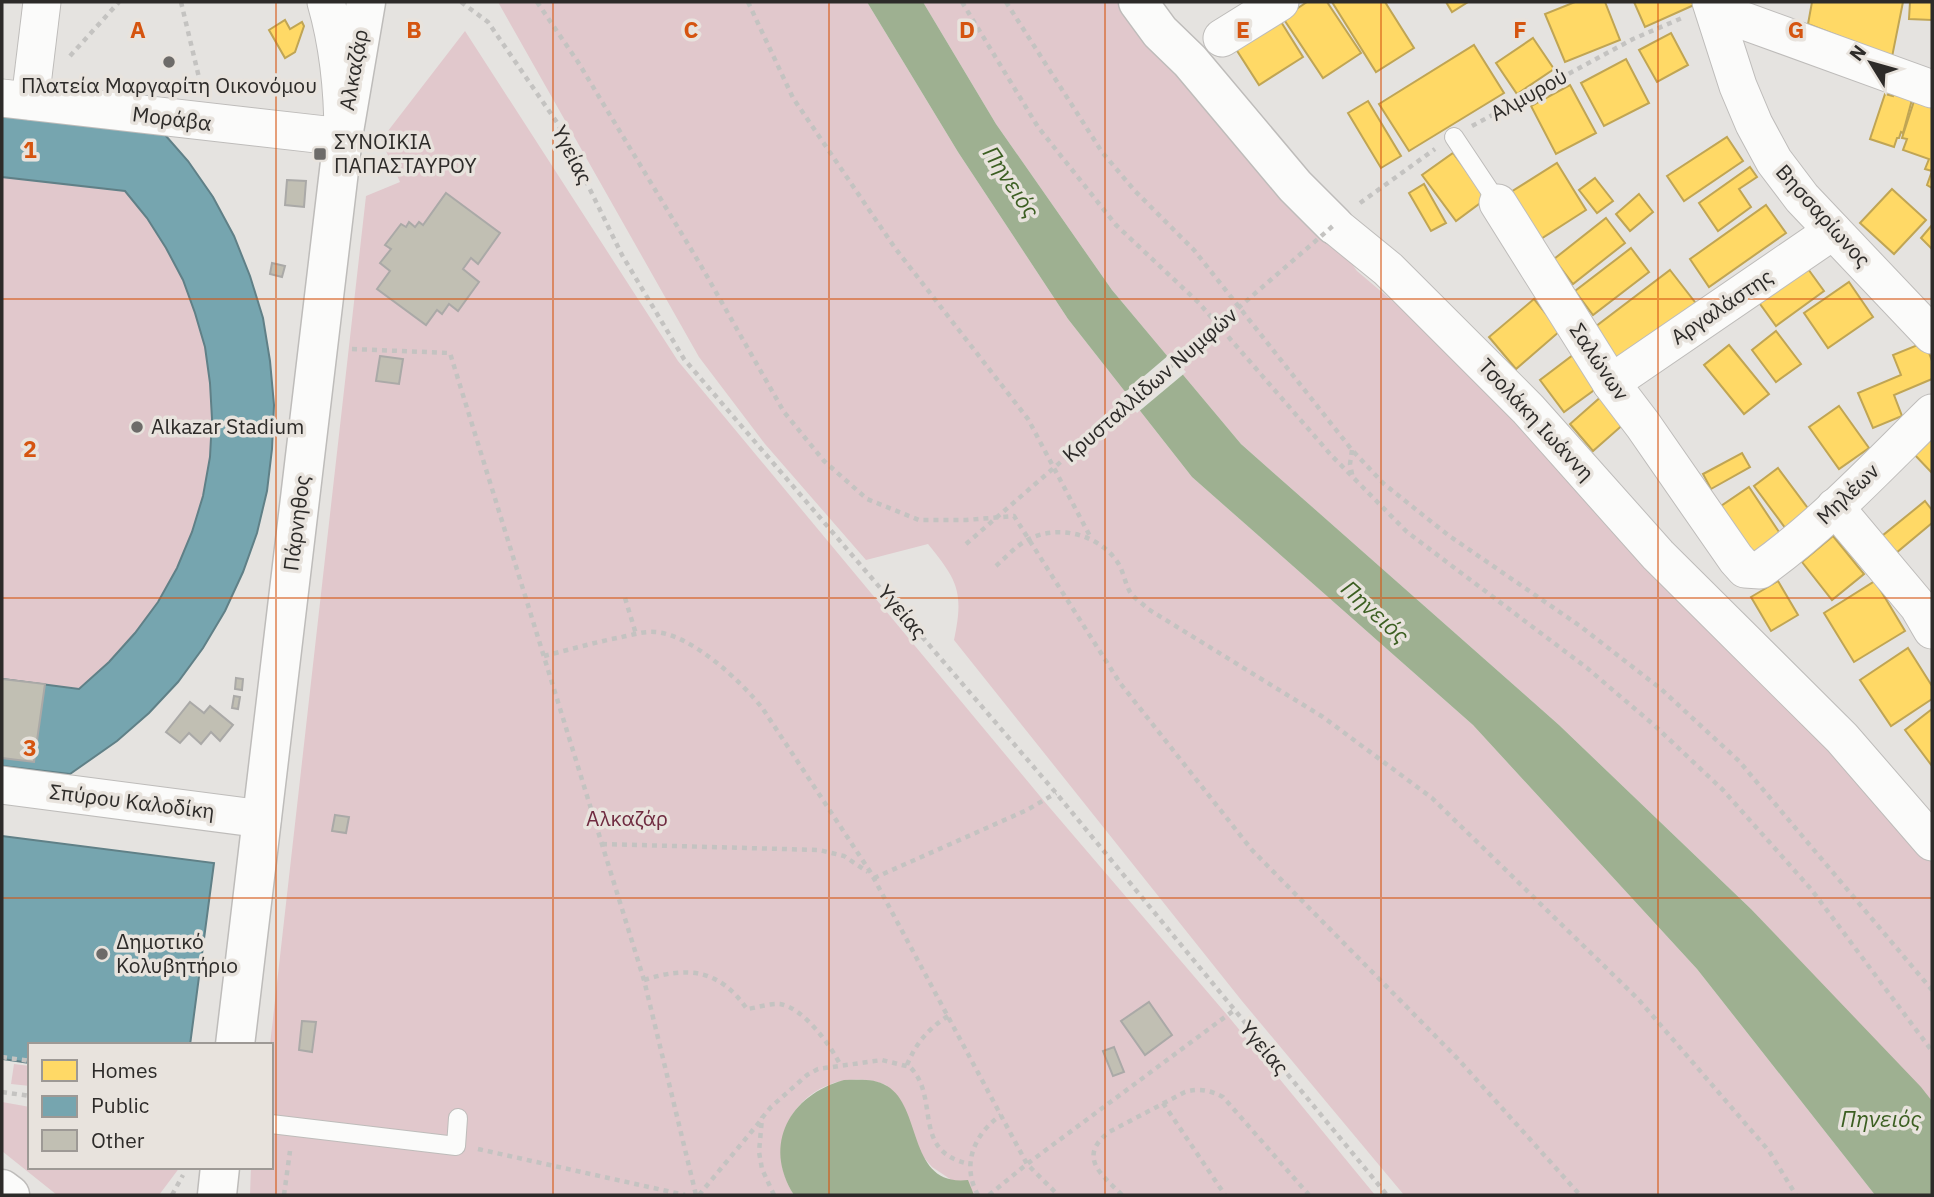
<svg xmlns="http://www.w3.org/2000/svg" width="1934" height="1197" font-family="'IBM Plex Sans',sans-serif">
<rect width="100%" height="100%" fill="#e5e3e0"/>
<g fill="#e1c8cc">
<path d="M 498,2 L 867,2 L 958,152 L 1068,319 L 1192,477 L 1473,725 L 1697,969 L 1875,1195 L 1404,1195 L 1242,1001 L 954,640 C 964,592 958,581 928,544 L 866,560 L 765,444 L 699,357 Z"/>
<path d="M 923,2 L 1134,2 L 1316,214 L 1357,271 L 1456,355 L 1872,790 L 1932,861 L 1932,1101 L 1751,909 L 1559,725 L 1241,444 L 1112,290 L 996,124 Z"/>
<path d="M 465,31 L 678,361 L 1044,801 L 1228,1016 L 1375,1195 L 974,1195 L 932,1167 L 921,1154 L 886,1085 C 817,1059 753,1131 794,1195 L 250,1195 L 251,1167 L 271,1167 L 273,1085 L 271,1083 L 270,1045 L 366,196 L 400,182 L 381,140 Z"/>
<path d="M 2,104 L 159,128 L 188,161 L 263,318 L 270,361 L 274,405 L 272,449 L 267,491 L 257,533 L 243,572 L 225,611 L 149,713 L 117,741 L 70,774 L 2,766 Z"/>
<path d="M 14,1064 L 30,1066 L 30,1086 L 11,1084 Z"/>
<path d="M 2,1102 L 30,1107 L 30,1167 L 180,1167 L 159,1195 L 57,1195 L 2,1151 Z"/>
</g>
<g fill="#9eb091">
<path d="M 867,2 L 923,2 L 996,124 L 1112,290 L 1241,444 L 1559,725 L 1751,909 L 1921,1087 L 1932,1101 L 1932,1195 L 1875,1195 L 1697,969 L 1473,725 L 1192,477 L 1068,319 L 958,152 Z"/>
<path d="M 844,1080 C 859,1080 874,1078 887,1086 C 923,1107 907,1187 968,1180 L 974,1195 L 794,1195 C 762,1144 790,1095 844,1080 Z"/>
</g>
<path fill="#e5e3e0" d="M 1170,354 L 1186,372 L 1137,413 L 1123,394 Z"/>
<g fill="#ffd966" stroke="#c0a554" stroke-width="2">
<path d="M 1307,2 L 1327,2 L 1361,53 L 1323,78 L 1283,18 Z"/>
<path d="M 1332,2 L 1385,2 L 1414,48 L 1376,72 Z"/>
<path d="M 1446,2 L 1468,2 L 1452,12 Z"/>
<path d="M 1575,2 L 1605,2 L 1620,40 L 1565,62 L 1545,14 Z"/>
<path d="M 1634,2 L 1692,2 L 1694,5 L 1645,27 Z"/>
<path d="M 1812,2 L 1903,2 L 1892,57 L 1808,24 Z"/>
<path d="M 1910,2 L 1932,2 L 1932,20 L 1909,19 Z"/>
<path d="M 1278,17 L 1303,57 L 1259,85 L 1234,46 Z"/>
<path d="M 285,20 L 290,29 L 302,22 L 304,26 L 295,52 L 285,58 L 269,30 Z"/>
<path d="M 1671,33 L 1688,65 L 1657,82 L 1639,50 Z"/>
<path d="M 1533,38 L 1554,69 L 1517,94 L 1496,63 Z"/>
<path d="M 1474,45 L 1504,93 L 1409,151 L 1379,104 Z"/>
<path d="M 1626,59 L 1649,103 L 1604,126 L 1581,83 Z"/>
<path d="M 1570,85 L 1596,133 L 1556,154 L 1531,106 Z"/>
<path d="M 1895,90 L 1913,96 L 1903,133 L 1901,132 L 1899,138 L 1897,138 L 1894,147 L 1870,139 L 1885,94 L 1893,96 Z"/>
<path d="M 1916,95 L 1932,95 L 1932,188 L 1927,185 L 1932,171 L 1925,169 L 1929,159 L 1903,150 L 1907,139 L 1902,138 Z"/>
<path d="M 1368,101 L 1401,156 L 1381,168 L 1348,113 Z"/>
<path d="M 1727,137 L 1743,161 L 1684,201 L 1667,176 Z"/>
<path d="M 1453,153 L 1487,198 L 1456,221 L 1422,175 Z"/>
<path d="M 1557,163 L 1586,210 L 1536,242 L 1506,195 Z"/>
<path d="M 1750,167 L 1757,177 L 1739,189 L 1751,207 L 1718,231 L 1699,203 Z"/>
<path d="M 1595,178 L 1613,201 L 1597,213 L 1579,190 Z"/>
<path d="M 1424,184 L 1446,223 L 1431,231 L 1409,193 Z"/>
<path d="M 1892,189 L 1926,220 L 1894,254 L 1860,223 Z"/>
<path d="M 1639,194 L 1653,212 L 1630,231 L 1616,214 Z"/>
<path d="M 1766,205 L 1786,233 L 1709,287 L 1690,259 Z"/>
<path d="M 1606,218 L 1625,243 L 1573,284 L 1554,259 Z"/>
<path d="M 1932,225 L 1932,249 L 1921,238 Z"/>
<path d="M 1631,248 L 1649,272 L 1593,315 L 1575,291 Z"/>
<path d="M 1803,262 L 1824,291 L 1776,326 L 1755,297 Z"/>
<path d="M 1670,270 L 1698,306 L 1618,366 L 1591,330 Z"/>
<path d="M 1849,282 L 1873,317 L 1828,348 L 1804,313 Z"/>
<path d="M 1534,299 L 1560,331 L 1516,369 L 1489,337 Z"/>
<path d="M 1776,331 L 1801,364 L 1776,382 L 1752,350 Z"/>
<path d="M 1925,342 L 1932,361 L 1932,379 L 1894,395 L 1902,416 L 1873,428 L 1858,393 L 1901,375 L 1893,355 Z"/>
<path d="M 1729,345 L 1769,394 L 1744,414 L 1704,365 Z"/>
<path d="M 1573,355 L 1597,388 L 1564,412 L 1540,380 Z"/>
<path d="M 1603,395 L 1626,422 L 1593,451 L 1570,424 Z"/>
<path d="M 1839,406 L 1869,448 L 1839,469 L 1809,427 Z"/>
<path d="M 1932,431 L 1932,473 L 1912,452 Z"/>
<path d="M 1742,453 L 1750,467 L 1711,489 L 1703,474 Z"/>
<path d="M 1778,468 L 1810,511 L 1786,529 L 1754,486 Z"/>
<path d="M 1749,487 L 1781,535 L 1748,558 L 1715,510 Z"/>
<path d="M 1925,501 L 1932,510 L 1932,523 L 1896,553 L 1882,536 Z"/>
<path d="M 1833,536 L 1864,574 L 1832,600 L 1802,562 Z"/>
<path d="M 1778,581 L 1798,615 L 1771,631 L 1751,597 Z"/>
<path d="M 1875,581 L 1905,631 L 1854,662 L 1824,613 Z"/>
<path d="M 1908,648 L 1932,686 L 1932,699 L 1891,726 L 1860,680 Z"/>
<path d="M 1932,709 L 1932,766 L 1905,730 Z"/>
</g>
<g fill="#76a5af" stroke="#608087" stroke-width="2">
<path d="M 2,104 L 159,128 L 188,161 L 213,197 L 234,236 L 250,276 L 263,318 L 270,361 L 274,405 L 272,449 L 267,491 L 257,533 L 243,572 L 225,611 L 203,648 L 178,682 L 149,713 L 117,741 L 70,774 L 2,766 L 2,679 L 79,689 L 109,662 L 135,633 L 158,602 L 177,568 L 192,532 L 203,496 L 210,457 L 212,419 L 210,383 L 205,347 L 195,313 L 183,280 L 166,248 L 147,218 L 125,191 L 2,177 Z"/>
<path d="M 2,836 L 214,863 L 190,1045 L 30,1045 L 30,1063 L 2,1059 Z"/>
</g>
<g fill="#c1bfb3" stroke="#aaa9a7" stroke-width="2">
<path d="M 287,180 L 306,181 L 304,207 L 285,205 Z"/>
<path d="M 446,193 L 500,233 L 478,264 L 471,258 L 463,269 L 479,282 L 458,311 L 449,304 L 442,314 L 437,310 L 426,325 L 377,289 L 390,271 L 380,263 L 391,249 L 385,245 L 401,224 L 406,227 L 409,222 L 415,227 L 419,222 L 423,225 Z"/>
<path d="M 272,263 L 285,266 L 282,277 L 270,274 Z"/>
<path d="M 380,356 L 403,359 L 399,384 L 376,381 Z"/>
<path d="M 236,678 L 243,679 L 242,690 L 235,689 Z"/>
<path d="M 2,679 L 45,684 L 34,762 L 2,758 Z"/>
<path d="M 234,696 L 240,697 L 238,709 L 232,708 Z"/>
<path d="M 190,702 L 204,713 L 210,706 L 233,725 L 220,741 L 211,732 L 201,744 L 189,733 L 180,743 L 166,732 Z"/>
<path d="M 335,815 L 349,817 L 346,833 L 332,831 Z"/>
<path d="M 1149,1002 L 1172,1035 L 1145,1055 L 1121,1021 Z"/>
<path d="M 302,1021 L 316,1022 L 312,1052 L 299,1050 Z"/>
<path d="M 1114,1047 L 1124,1072 L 1113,1076 L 1103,1051 Z"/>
</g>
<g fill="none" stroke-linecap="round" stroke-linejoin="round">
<defs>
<g id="service">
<path d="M 1454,137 L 1498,203"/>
<path d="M 271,1124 L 456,1146 L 458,1118"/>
</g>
<g id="minor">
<path d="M 1711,2 L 1738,86 L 1754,124 L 1774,161 L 1802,198 L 1932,335"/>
<path d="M 1714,10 L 1932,89"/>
<path d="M 1222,38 L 1280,2"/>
<path d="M 2,98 L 343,137 C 343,90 339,47 326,2"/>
<path d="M 30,101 L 42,2"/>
<path d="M 1498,203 L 1611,383 L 1643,425 L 1736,559 L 1745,569 L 1760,570 C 1823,525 1877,467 1932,413"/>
<path d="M 1334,225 L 1388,269 L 1528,409 L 1658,555 L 1842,738 L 1932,842"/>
<path d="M 1611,383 L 1833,231"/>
<path d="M 1835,507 L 1918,606 L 1932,630"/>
<path d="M 2,785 L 262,819"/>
</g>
<g id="tertiary">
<path d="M 1138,2 L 1160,32 L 1190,61 L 1295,186 L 1334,225"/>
<path d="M 235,1045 L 343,137 L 366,2"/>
<path d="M 217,1195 L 220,1167"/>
</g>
<path id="primary" d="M 2,1189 L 10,1195"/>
</defs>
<use href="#service" stroke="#bebcba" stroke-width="20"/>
<use href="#minor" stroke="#bebcba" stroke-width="39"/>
<use href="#tertiary" stroke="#bebcba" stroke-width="41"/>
<use href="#primary" stroke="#bebcba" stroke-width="41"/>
<g stroke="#c4c3c1" stroke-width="4.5" stroke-dasharray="5 5" stroke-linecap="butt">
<path d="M 181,2 L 201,86"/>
<path d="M 461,2 L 488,22 L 558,124 L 622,255 L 684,359 L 1056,793 L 1387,1195"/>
<path d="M 537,2 L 578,62 L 700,264 L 784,412 L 824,461 L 867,499 L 919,520 L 966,520 L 1014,516 L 1120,683 L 1252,850 L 1458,1059 L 1580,1195"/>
<path d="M 748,2 L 793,98 L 895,248 L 1028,419 L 1091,538"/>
<path d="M 962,2 L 1038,127 L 1116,225 L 1199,303 L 1331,455 L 1407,532 L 1587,668 L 1655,726 L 1723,790 L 1811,889 L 1932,1051"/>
<path d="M 1006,2 L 1102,152 L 1135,191 L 1194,250 L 1352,450 L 1384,484 L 1448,535 L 1580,626 L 1661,689 L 1739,761 L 1932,990"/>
<path d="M 70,56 L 119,2"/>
<path d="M 1472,126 L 1633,39 L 1682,18"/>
<path d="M 1360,203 L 1435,149"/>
<path d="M 352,349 L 450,353 L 644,980 L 696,1195"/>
<path d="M 1352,450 L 1350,464 L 1353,479"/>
<path d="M 996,566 C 1005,558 1014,548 1024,542 C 1054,523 1096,533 1116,560 C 1123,569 1124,580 1129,590 C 1132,597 1142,603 1148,609 L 1323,717 L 1432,798 L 1639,1000 L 1769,1151 L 1796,1195"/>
<path d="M 625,598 L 636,634"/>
<path d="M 544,656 C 568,650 592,643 617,638 C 629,636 642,631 655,632 C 691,634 742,682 763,709 L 871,873 L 1027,1164 L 1058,1195"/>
<path d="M 602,844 L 819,850 L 844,856 L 868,872"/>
<path d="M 874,878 L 1027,810 L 1056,793"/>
<path d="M 644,980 C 688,966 719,969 747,1009 C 756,1008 771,1003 780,1004 C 804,1008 831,1046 841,1066"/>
<path d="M 2,1057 L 30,1061"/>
<path d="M 907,1065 C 916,1043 928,1029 948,1016"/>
<path d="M 2,1092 L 30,1096"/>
<path d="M 1163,1103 L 1225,1195"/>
<path d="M 478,1149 L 685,1195"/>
<path d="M 172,1195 L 183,1175"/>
<path d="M 284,1195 L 290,1151"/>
<path d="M 699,1195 L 762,1119"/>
<path d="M 774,1195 L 762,1169 L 759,1152 L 762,1118 L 771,1107 L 807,1075 L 818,1069 L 882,1060 L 910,1067 C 941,1098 910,1152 970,1164"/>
<path d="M 978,1195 C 961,1165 974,1134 1001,1115"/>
<path d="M 989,1195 L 1027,1164 L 1233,1011"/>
<path d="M 1122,1195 C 1101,1174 1077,1157 1109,1132 L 1185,1092 C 1199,1088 1210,1090 1223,1097 L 1309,1195"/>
</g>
<use href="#service" stroke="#fbfbfa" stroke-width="18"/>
<use href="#minor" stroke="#fbfbfa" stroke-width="37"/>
<use href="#tertiary" stroke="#fbfbfa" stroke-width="38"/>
<use href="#primary" stroke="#fbfbfa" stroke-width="38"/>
<path stroke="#c4c3c1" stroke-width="4.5" stroke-dasharray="5 5" stroke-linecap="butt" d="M 966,544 L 1334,225"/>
</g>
<path fill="none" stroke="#d5540f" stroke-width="2" stroke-opacity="0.55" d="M 276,2 L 276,1195M 553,2 L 553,1195M 829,2 L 829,1195M 1105,2 L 1105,1195M 1381,2 L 1381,1195M 1658,2 L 1658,1195M 2,299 L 1932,299M 2,598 L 1932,598M 2,898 L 1932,898"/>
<g fill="#6d6b69" stroke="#e8e3dd" stroke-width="2.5">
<circle cx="169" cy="62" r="7"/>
<rect x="313" y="147" width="14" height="14" rx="3.5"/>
<circle cx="137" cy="427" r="7"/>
<circle cx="102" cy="954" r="7"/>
</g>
<g text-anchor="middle" stroke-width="7" stroke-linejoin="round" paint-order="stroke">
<g font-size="21" fill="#2d2b29" stroke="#e8e3dd">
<text transform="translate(354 70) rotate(-80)" y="7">Αλκαζάρ</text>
<text transform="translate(1529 95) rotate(-29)" y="7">Αλμυρού</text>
<text transform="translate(172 119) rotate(7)" y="7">Μοράβα</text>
<text transform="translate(572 155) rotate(63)" y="7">Υγείας</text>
<text transform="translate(1823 216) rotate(48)" y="7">Βησσαρίωνος</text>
<text transform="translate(1722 307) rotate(-34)" y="7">Αργαλάστης</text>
<text transform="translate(1599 362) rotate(56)" y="7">Σαλώνων</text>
<text transform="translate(1150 385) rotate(-41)" y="7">Κρυσταλλίδων Νυμφών</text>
<text transform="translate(1536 420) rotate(47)" y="7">Τσολάκη Ιωάννη</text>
<text transform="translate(1848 494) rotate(-44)" y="7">Μηλέων</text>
<text transform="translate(297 523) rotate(-83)" y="7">Πάρνηθος</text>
<text transform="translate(902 612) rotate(50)" y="7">Υγείας</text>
<text transform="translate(132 802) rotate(7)" y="7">Σπύρου Καλοδίκη</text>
<text transform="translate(1264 1048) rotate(50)" y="7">Υγείας</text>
</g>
<g font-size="21" fill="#2d2b29" stroke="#e8e3dd" text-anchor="start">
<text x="169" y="93" text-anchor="middle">Πλατεία Μαργαρίτη Οικονόμου</text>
<text x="334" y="149">ΣΥΝΟΙΚΙΑ<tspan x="334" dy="24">ΠΑΠΑΣΤΑΥΡΟΥ</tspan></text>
<text x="151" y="434">Alkazar Stadium</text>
<text x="116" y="949">Δημοτικό<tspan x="116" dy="24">Κολυβητήριο</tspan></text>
</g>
<g font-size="21" fill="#6f2b40" stroke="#e8e3dd">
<text x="627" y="826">Αλκαζάρ</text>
</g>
<g font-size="23" font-style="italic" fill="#3c5f22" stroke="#e8e3dd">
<text transform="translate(1011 182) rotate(56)" y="8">Πηνειός</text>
<text transform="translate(1375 612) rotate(42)" y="8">Πηνειός</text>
<text x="1881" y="1127">Πηνειός</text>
</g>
</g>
<g font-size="23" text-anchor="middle" font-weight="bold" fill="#d5540f" stroke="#e8e3dd" stroke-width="7" stroke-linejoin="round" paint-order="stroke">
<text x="138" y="38">A</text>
<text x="414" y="38">B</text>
<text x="691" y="38">C</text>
<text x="967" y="38">D</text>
<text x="1243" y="38">E</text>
<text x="1520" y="38">F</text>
<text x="1796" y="38">G</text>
<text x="30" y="158">1</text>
<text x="30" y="457">2</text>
<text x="30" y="756">3</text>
</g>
<rect width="1934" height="1197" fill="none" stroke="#2d2b29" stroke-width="7"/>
<rect x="28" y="1043" width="245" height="126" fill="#e8e3dd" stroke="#9d9995" stroke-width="2"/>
<rect x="42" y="1060" width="35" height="21" fill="#ffd966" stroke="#9d9995" stroke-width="2"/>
<text x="91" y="1078" font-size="21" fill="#2d2b29">Homes</text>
<rect x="42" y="1096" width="35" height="21" fill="#76a5af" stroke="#9d9995" stroke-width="2"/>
<text x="91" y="1113" font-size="21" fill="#2d2b29">Public</text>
<rect x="42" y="1130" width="35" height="21" fill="#c1bfb3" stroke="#9d9995" stroke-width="2"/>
<text x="91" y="1148" font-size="21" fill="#2d2b29">Other</text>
<g transform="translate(1871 63) rotate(307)" stroke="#e8e3dd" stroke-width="5" paint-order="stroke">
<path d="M0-5L12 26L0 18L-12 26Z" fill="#2d2b29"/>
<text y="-10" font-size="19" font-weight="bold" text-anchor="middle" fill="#2d2b29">N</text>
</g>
</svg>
